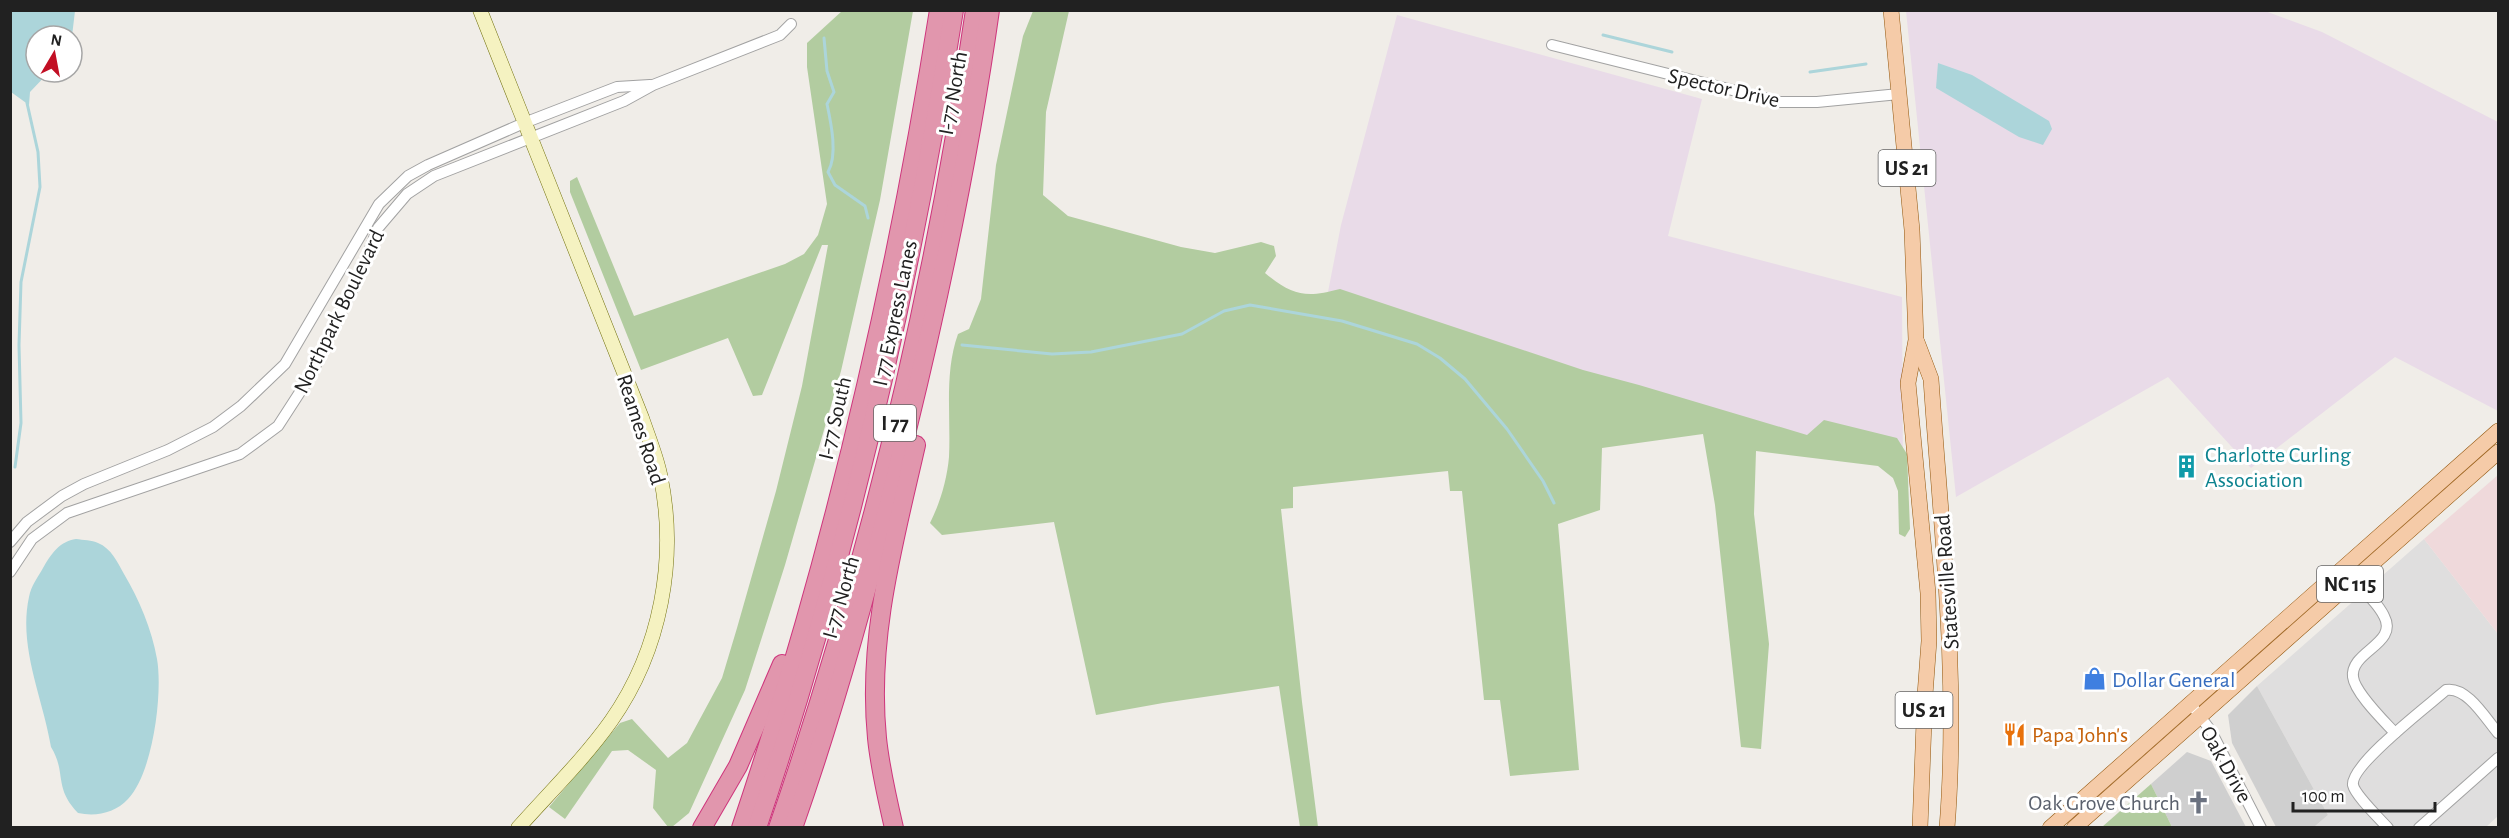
<svg xmlns="http://www.w3.org/2000/svg" width="2509" height="838" font-family="'Alegreya Sans',sans-serif">
<rect width="100%" height="100%" fill="#f0ede8"/>
<path fill="#dfdede" d="M 2424,539 L 2498,634 L 2498,816 L 2486,827 L 2314,827 L 2328,815 L 2257,686 Z"/>
<path fill="#efd9db" d="M 2498,475 L 2498,634 L 2424,539 Z"/>
<g fill="#e9dbe8">
<path d="M 1906,11 L 2265,11 L 2322,32 L 2498,122 L 2498,411 L 2395,357 L 2251,468 L 2168,377 L 1956,497 Z"/>
<path d="M 1397,15 L 1702,99 L 1668,236 L 1902,297 L 1903,468 L 1629,389 L 1328,292 L 1341,225 Z"/>
</g>
<g fill="#cfcfcf">
<path d="M 2257,686 L 2328,815 L 2314,827 L 2276,827 L 2232,743 L 2228,715 Z"/>
<path d="M 2187,752 L 2211,761 L 2246,827 L 2172,827 L 2151,784 Z"/>
</g>
<g fill="#b2cca0">
<path d="M 842,11 L 913,11 L 880,200 L 841,371 L 785,565 L 745,690 L 689,813 L 672,827 L 668,827 L 653,808 L 656,770 L 628,750 L 612,751 L 565,819 L 549,807 L 620,723 L 632,719 L 668,758 L 687,743 L 722,678 L 737,628 L 776,491 L 802,386 L 828,245 L 822,245 L 762,395 L 753,396 L 728,338 L 641,370 L 570,192 L 570,181 L 577,177 L 634,316 L 785,264 L 804,254 L 818,235 L 827,204 L 807,67 L 807,43 Z"/>
<path d="M 1069,11 L 1046,112 L 1043,195 L 1068,216 L 1181,247 L 1215,253 L 1261,242 L 1274,246 L 1276,256 L 1265,273 C 1293,296 1306,298 1340,289 L 1583,370 L 1639,385 L 1807,435 L 1824,420 L 1897,438 L 1907,454 L 1910,529 L 1905,537 L 1899,534 L 1898,491 L 1893,478 L 1878,466 L 1756,451 L 1754,514 L 1769,644 L 1761,749 L 1741,747 L 1715,505 L 1703,434 L 1602,448 L 1600,510 L 1558,524 L 1579,770 L 1510,776 L 1500,700 L 1484,700 L 1462,491 L 1450,491 L 1448,471 L 1293,487 L 1293,508 L 1281,509 L 1302,702 L 1318,827 L 1300,827 L 1279,686 L 1163,703 L 1096,715 L 1054,522 L 942,535 L 930,523 C 940,503 947,480 949,457 C 951,416 944,373 958,334 L 969,329 L 981,299 L 996,165 L 1023,36 L 1033,11 Z"/>
<path d="M 2151,784 L 2172,827 L 2102,827 Z"/>
</g>
<g fill="#acd5da">
<path d="M 10,11 L 75,11 L 72,36 L 36,36 L 36,72 L 49,72 L 30,92 L 29,105 L 11,92 Z"/>
<path d="M 1938,63 L 1972,75 L 2049,121 L 2052,129 L 2043,145 L 2019,137 L 1936,88 Z"/>
<path d="M 76,539 C 83,540 92,540 98,543 C 111,548 118,563 124,574 C 139,599 152,630 157,659 C 163,693 153,773 128,799 C 115,813 96,817 78,813 C 53,787 67,773 51,747 C 43,698 18,647 29,597 C 31,586 38,577 43,568 C 51,554 60,541 76,539 Z"/>
</g>
<g fill="none" stroke-linecap="round" stroke-linejoin="round">
<g stroke="#acd5da" stroke-width="3">
<path d="M 1603,35 L 1672,52"/>
<path d="M 824,38 L 827,71 L 834,92 L 827,104 C 831,123 838,155 828,172 L 835,185 L 865,206 L 868,218"/>
<path d="M 1810,72 L 1866,64"/>
<path d="M 962,345 L 1052,354 L 1091,352 L 1182,334 L 1224,311 L 1250,305 L 1342,321 L 1417,344 L 1440,358 L 1465,379 L 1507,429 L 1543,481 L 1554,503"/>
<path d="M 15,467 L 21,423 L 19,345 L 21,282 L 40,187 L 38,152 L 27,103"/>
</g>
<defs>
<g id="minor">
<path d="M 1552,45 L 1780,102 L 1817,102 L 1899,94"/>
<path d="M 10,542 L 27,522 L 62,496 L 84,484 L 168,450 L 213,427 L 241,406 L 285,364 L 379,204 L 408,176 L 428,165 L 524,123 L 617,87 L 650,85"/>
<path d="M 10,572 L 32,539 L 67,513 L 240,454 L 278,426 L 311,375 L 363,267 L 378,228 L 407,194 L 434,176 L 624,101 L 653,85 L 780,35 L 791,24"/>
<path d="M 2354,581 C 2364,591 2377,602 2384,616 C 2399,644 2350,651 2353,677 C 2355,693 2384,721 2395,733"/>
<path d="M 2190,703 L 2211,731 L 2261,828"/>
<path d="M 2388,828 C 2380,819 2355,795 2353,785 C 2350,765 2429,705 2446,690 C 2467,686 2486,719 2498,733"/>
<path d="M 2419,828 L 2498,758"/>
</g>
<path id="secondary" d="M 480,10 L 642,418 C 648,436 656,455 660,474 C 678,558 661,650 611,721 C 584,759 549,793 518,828"/>
<g id="primary">
<path d="M 1891,10 L 1912,230 L 1916,340 L 1908,383 L 1928,593 L 1929,641 L 1925,695 L 1920,828"/>
<path d="M 1917,342 L 1931,379 C 1941,528 1959,677 1947,828"/>
<path d="M 2050,828 L 2498,431"/>
<path d="M 2074,828 L 2498,452"/>
</g>
<g id="motorway">
<path d="M 702,828 L 738,766 L 782,664"/>
<path d="M 741,828 C 831,561 895,288 939,10"/>
<path d="M 757,828 C 847,561 910,288 954,10"/>
<path d="M 778,828 C 869,563 935,287 975,10"/>
<path d="M 793,828 C 839,697 875,564 907,430 C 941,291 970,152 990,10"/>
<path d="M 894,828 C 887,798 880,768 877,738 C 867,637 894,542 916,445"/>
</g>
</defs>
<use href="#minor" stroke="#a2a2a2" stroke-width="12"/>
<use href="#secondary" stroke="#72710e" stroke-width="15"/>
<use href="#primary" stroke="#92560c" stroke-width="16"/>
<use href="#motorway" stroke="#ce357c" stroke-width="20"/>
<use href="#minor" stroke="#fff" stroke-width="10"/>
<use href="#secondary" stroke="#f5f2c1" stroke-width="14"/>
<use href="#primary" stroke="#f5cba8" stroke-width="15"/>
<use href="#motorway" stroke="#e196ad" stroke-width="18"/>
</g>
<defs>
<symbol id="building-bare" viewBox="-9 -9 18 18"><path d="M-4-6H4V6H1V3H-1V6H-4ZM-2.5-4.3h1.7v1.8h-1.7ZM.8-4.3h1.7v1.8H.8ZM-2.5-1h1.7V.8h-1.7ZM.8-1h1.7V.8H.8Z" fill="#0f9aa8" stroke="#fff" stroke-width="2.5" paint-order="stroke"/></symbol>
<symbol id="shop-bare" viewBox="-9 -9 18 18"><path d="M-5-2.5h2.3a2.7 3.5 0 0 1 5.4 0H5L5.5 6h-11ZM-1.5-2.5h3a1.5 2.3 0 0 0-3 0Z" fill="#3f7fe0" stroke="#fff" stroke-width="2.5" paint-order="stroke"/></symbol>
<symbol id="restaurant-bare" viewBox="-9 -9 18 18"><path d="M-5-6h1v4h1v-4h1v4h1v-4h1v5L-1.5 .5V6h-2V.5L-5-1ZM5-6V6H3V1.5H1.5Q1.5-4 5-6Z" fill="#e8710a" stroke="#fff" stroke-width="2.5" paint-order="stroke"/></symbol>
<symbol id="church-bare" viewBox="-9 -9 18 18"><path d="M-1.2-6h2.4v3.5h3.3v2.4h-3.3V6h-2.4V-.1h-3.3v-2.4h3.3Z" fill="#6b7280" stroke="#fff" stroke-width="2.5" paint-order="stroke"/></symbol>
</defs>
<g fill-rule="evenodd">
<use href="#building-bare" x="2170" y="450" width="33" height="33"/>
<use href="#shop-bare" x="2078" y="662" width="33" height="33"/>
<use href="#restaurant-bare" x="1998" y="718" width="33" height="33"/>
<use href="#church-bare" x="2182" y="786" width="33" height="33"/>
</g>
<g text-anchor="middle" stroke-width="6" stroke-linejoin="round" paint-order="stroke">
<g fill="#fff" stroke="#646464" stroke-width="1.5">
<rect x="1878.5" y="150" width="57" height="36" rx="4.5"/>
<rect x="874" y="405" width="42" height="36" rx="4.5"/>
<rect x="2317" y="566" width="66" height="36" rx="4.5"/>
<rect x="1895.5" y="692" width="57" height="36" rx="4.5"/>
</g>
<g font-size="21" font-weight="bold" fill="#212121">
<text x="1907" y="175">US 21</text>
<text x="895" y="430">I 77</text>
<text x="2350" y="591">NC 115</text>
<text x="1924" y="717">US 21</text>
</g>
<g font-size="22" fill="#212121" stroke="#fff">
<text transform="translate(1724 87) rotate(13)" y="8">Spector Drive</text>
<text transform="translate(952 93) rotate(-80)" y="8">I-77 North</text>
<text transform="translate(338 311) rotate(-64)" y="8">Northpark Boulevard</text>
<text transform="translate(894 313) rotate(-78)" y="8">I 77 Express Lanes</text>
<text transform="translate(834 418) rotate(-77)" y="8">I-77 South</text>
<text transform="translate(642 429) rotate(72)" y="8">Reames Road</text>
<text transform="translate(1946 582) rotate(-94)" y="8">Statesville Road</text>
<text transform="translate(840 597) rotate(-74)" y="8">I-77 North</text>
<text transform="translate(2227 764) rotate(61)" y="8">Oak Drive</text>
</g>
<g font-size="22" fill="#0d838f" stroke="#fff" text-anchor="start">
<text x="2205" y="462">Charlotte Curling<tspan x="2205" dy="25">Association</tspan></text>
</g>
<g font-size="22" fill="#366cbe" stroke="#fff" text-anchor="start">
<text x="2112" y="687">Dollar General</text>
</g>
<g font-size="22" fill="#c56008" stroke="#fff" text-anchor="start">
<text x="2032" y="742">Papa John's</text>
</g>
<g font-size="22" fill="#5b616d" stroke="#fff" text-anchor="end">
<text x="2180" y="810">Oak Grove Church</text>
</g>
</g>
<rect width="2509" height="838" fill="none" stroke="#212121" stroke-width="24"/>
<g transform="translate(54 54) rotate(10)"><circle r="28" fill="#ffffff" stroke="#a6a6a6" stroke-width="1.5"/>
<path d="M0-4.5L10 22L0 15L-10 22Z" fill="#c20f24"/>
<text y="-9" font-size="16" font-weight="bold" text-anchor="middle" fill="#212121">N</text>
</g>
<path d="M2293 802v9h142v-9" fill="none" stroke="#212121" stroke-width="3"/>
<text x="2302" y="802" font-size="18" fill="#212121" stroke="#ffffff" stroke-width="4.5" paint-order="stroke">100 m</text>
</svg>
